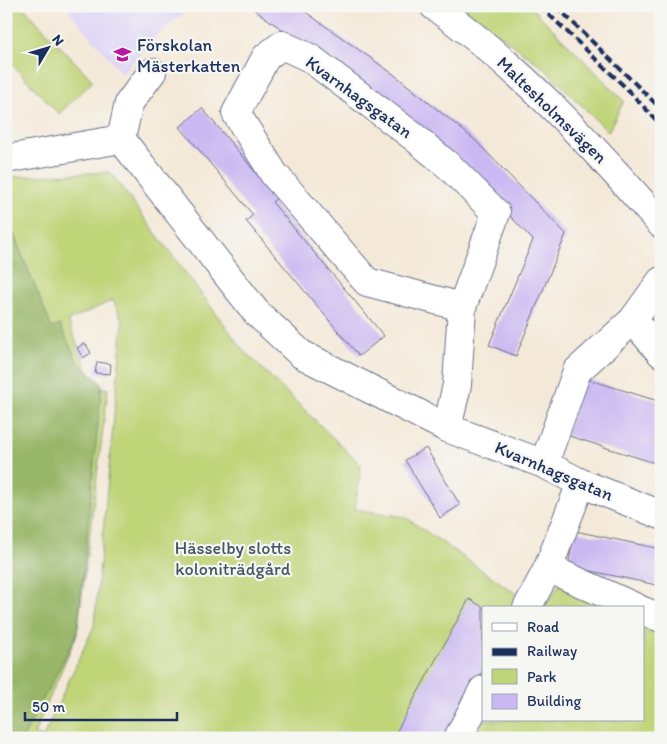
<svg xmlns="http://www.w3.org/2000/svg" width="667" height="744" font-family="Itim,sans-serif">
<rect width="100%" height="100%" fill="#f6f6f2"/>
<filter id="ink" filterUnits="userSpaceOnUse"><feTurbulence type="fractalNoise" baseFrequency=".02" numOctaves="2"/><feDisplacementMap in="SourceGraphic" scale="10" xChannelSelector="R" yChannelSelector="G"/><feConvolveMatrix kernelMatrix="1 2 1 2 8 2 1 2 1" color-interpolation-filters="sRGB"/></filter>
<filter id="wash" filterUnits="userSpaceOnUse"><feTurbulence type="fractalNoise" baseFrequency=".0096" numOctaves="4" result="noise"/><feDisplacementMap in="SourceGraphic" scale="20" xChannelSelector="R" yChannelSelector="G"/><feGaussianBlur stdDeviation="1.12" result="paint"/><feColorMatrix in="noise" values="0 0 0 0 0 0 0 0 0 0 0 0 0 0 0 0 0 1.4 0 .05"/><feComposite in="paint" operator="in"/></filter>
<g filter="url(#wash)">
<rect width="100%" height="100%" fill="#f4e9d8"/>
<path fill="#ddd5f6" d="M 65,6 L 193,6 L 156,36 L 122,74 Z"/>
<g fill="#c0d478" stroke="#6e826b" fill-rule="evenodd">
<path d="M 6,6 L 22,6 L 93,81 L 59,114 L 6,58 Z"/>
<path d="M 461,6 L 530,6 L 624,101 L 608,132 L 544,68 Z"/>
<path d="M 6,168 L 11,177 L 110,172 L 244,351 L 361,465 L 355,509 L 405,517 L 537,608 L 483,608 L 483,720 L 643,720 L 643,617 L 661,625 L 661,738 L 6,738 ZM 113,300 L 123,322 L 94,626 L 43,737 L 34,734 L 77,634 L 108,389 L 93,385 L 68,321 Z"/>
<path d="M 563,580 L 622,608 L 543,608 Z"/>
</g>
<path fill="#98b668" stroke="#5a7263" d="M 6,215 L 52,328 L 60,325 L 77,361 L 102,384 L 77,634 L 23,738 L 6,738 Z"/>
<g id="blocks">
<g fill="#cab8f2">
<path d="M 249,6 L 297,6 L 396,76 L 475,140 L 566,234 L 516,356 L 489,345 L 533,240 L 455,158 L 380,99 Z"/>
<path d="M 202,108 L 277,198 L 272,202 L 384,336 L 359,356 L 246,221 L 253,215 L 180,127 Z"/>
<path d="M 85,343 L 91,353 L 83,358 L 77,348 Z"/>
<path d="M 97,362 L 111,364 L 110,374 L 95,373 Z"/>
<path d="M 584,378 L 661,402 L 661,465 L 566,435 Z"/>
<path d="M 426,448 L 460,505 L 440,518 L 405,460 Z"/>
<path d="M 575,531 L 661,549 L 661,586 L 568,566 Z"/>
<path d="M 469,599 L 483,607 L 483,670 L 447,738 L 393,738 Z"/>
</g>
</g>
</g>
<g filter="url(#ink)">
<use href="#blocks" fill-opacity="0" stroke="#677089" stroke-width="1"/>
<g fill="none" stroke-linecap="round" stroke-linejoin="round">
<defs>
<g id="minor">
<path d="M 434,6 C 520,67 592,145 661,224"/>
<path d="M 121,139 L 129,103 L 152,72"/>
<path d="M 6,159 L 121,139 L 256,312 L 301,354 L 447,428 L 544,464 L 581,483 L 661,515"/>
<path d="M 633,320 L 661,353"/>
<path d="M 447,428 L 457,385 L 462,307 L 496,213 L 450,167 L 414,137 L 310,58 L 282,45 L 266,57 L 236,113 L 274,174 L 367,282 L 462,307"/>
<path d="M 544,464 L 577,371 L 633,320 L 661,281"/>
<path d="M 581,483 L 548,568 L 637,608"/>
<path d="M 527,608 L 548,568"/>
<path d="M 643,611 L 661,618"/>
<path d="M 458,738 L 483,690"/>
</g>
</defs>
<use href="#minor" stroke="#677089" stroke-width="30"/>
<use href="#minor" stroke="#fff" stroke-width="28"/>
<g stroke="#1b2f5e" stroke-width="4" stroke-dasharray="8 4" stroke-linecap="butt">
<path d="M 540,6 L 623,85 L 661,125"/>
<path d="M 556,6 L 661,109"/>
</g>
</g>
</g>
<defs>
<symbol id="school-bare" viewBox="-9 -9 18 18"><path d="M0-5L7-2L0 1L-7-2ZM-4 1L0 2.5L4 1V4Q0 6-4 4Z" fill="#b5179e" stroke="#f6f6f2" stroke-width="2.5" paint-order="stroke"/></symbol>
</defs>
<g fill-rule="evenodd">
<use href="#school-bare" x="110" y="42" width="25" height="25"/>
</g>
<g text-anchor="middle" stroke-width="4.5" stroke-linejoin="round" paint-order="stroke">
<g font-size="18" fill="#1b2f5e" stroke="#f6f6f2" text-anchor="start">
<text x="137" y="51">Förskolan<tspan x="137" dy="21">Mästerkatten</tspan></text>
</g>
<g font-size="18" fill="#1b2f5e" stroke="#f6f6f2">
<text transform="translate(359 97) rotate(36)" y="6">Kvarnhagsgatan</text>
<text transform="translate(552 110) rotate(44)" y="6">Maltesholmsvägen</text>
<text transform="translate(554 471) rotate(23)" y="6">Kvarnhagsgatan</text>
</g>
<g font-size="18" fill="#445864" stroke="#f6f6f2">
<text x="233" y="554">Hässelby slotts<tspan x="233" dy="21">koloniträdgård</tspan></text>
</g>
</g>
<rect width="667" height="744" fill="none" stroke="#f6f6f2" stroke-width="25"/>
<rect x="482" y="606" width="162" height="115" fill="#f6f6f2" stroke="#9ea6b7"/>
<rect x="492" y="623" width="25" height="8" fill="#ffffff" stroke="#9ea6b7"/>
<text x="527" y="632" font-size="15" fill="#1b2f5e">Road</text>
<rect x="492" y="648" width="25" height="8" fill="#1b2f5e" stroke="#9ea6b7"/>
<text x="527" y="656" font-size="15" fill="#1b2f5e">Railway</text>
<rect x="492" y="669" width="25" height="15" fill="#c0d478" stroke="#9ea6b7"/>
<text x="527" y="682" font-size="15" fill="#1b2f5e">Park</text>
<rect x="492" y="694" width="25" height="15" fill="#cab8f2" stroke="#9ea6b7"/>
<text x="527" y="706" font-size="15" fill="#1b2f5e">Building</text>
<g transform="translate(48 48) rotate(52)" stroke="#f6f6f2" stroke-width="4" paint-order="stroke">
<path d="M0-4L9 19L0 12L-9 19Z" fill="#1b2f5e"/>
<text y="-8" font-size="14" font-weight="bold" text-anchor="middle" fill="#1b2f5e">N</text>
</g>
<path d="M25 712v8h152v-8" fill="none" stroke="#1b2f5e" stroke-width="2.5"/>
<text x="32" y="712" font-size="15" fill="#1b2f5e" stroke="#f6f6f2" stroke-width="4" paint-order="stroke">50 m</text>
</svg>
